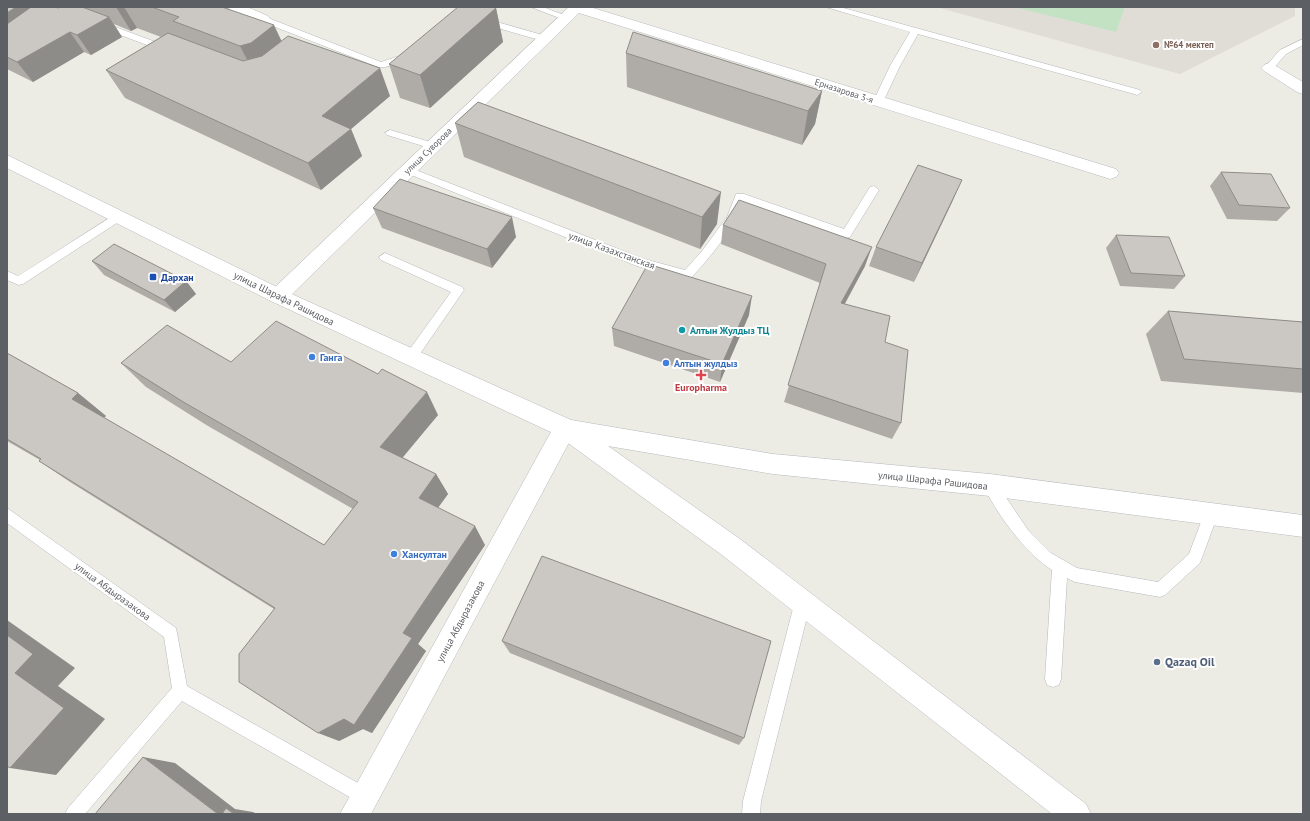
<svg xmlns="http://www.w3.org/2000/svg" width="1310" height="821" font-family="'PT Sans',sans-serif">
<rect width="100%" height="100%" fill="#edece4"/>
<path fill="#e0ddd6" d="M 936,7 L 1295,7 L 1295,16 L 1180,74 Z"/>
<path fill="#c3e2c4" d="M 1014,7 L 1125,7 L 1116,32 Z"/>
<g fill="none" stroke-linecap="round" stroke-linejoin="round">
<defs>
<g id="service">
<path d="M 531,7 L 543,7 L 569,17 L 565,20 L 562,19 Z"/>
<path d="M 826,7 L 840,7 L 1140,90 L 1142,92 L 1137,95 L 1134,94 L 918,34 L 900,66 L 883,102 L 881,104 L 875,104 L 873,102 L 890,66 L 910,32 Z"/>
<path d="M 263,16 L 381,62 L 399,56 L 406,51 L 411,54 C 405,61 387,69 378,67 L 260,21 L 259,19 Z"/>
<path d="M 483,18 L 546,36 L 547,38 L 543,41 L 480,23 L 480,19 Z"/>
<path d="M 102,22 L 169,47 L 170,49 L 169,51 L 163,51 L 99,27 L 98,25 Z"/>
<path d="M 1303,39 L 1303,45 L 1286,54 L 1272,70 L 1266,70 L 1266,66 L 1280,50 Z"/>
<path d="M 390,130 L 437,144 L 438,146 L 433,149 L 387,135 L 385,133 Z"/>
<path d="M 408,167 L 644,259 L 685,270 L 702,251 L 727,217 L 736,194 L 744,194 L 844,229 L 870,187 L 874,186 L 879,190 L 850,237 L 846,238 L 743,202 C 732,231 712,255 691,278 L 687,279 L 637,266 L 404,172 L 403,170 Z"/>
<path d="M 119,212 L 124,216 L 123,219 L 23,284 L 19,285 L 7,280 L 7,271 L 18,276 Z"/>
<path d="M 385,253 L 462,287 L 464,290 L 415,361 L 411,362 L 407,361 L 405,357 L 407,353 L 451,292 L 381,260 L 379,257 Z"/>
<path d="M 990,479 L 995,481 L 1028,530 L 1051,553 L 1077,568 L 1158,582 L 1189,554 L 1206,509 L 1211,507 L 1216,509 L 1218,514 L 1200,563 L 1165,595 L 1160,597 L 1075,582 L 1067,578 L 1061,679 L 1059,685 L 1053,687 L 1047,685 L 1045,679 L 1052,570 C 1026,554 996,513 983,485 L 985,481 Z"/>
<path d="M 7,508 L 176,628 L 187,686 L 372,791 L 375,797 L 372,803 L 366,806 L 360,803 L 182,701 L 85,814 L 65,814 L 68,808 L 172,688 L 164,637 L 7,523 Z"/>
<path d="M 803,594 L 808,596 L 811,601 L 761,801 L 760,814 L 742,814 L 743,801 L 795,601 L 798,596 Z"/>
</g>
<g id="minor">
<path d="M 228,7 L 247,7 L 268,16 L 270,19 L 268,22 L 258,22 L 230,10 Z"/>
<path d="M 569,7 L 590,7 L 1116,169 L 1119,173 L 1116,177 L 1110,179 L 1104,177 L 579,13 L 285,301 L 278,304 L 271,301 L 268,296 L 271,291 Z"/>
<path d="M 1269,63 L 1274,65 L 1303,82 L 1303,94 L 1297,92 L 1264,71 L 1261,68 L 1264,65 Z"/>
<path d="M 565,418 L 573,421 L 576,428 L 573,435 L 371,814 L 340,814 L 557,421 Z"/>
</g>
<path id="secondary" d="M 7,155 L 285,291 L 571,420 L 773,454 L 990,474 L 1303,515 L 1303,537 L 990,496 L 773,474 L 608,446 L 740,539 L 1086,804 L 1091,814 L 1052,814 L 722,555 L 557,435 L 271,301 L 7,168 Z"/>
</defs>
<use href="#service" stroke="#b6b9bd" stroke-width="1"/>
<use href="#minor" stroke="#b6b9bd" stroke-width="1"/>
<use href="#secondary" stroke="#b6b8bd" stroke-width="1"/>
<use href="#service" fill="#fff" fill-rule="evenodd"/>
<use href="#minor" fill="#fff" fill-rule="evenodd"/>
<use href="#secondary" fill="#fff" fill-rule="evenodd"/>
</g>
<g fill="#afaca8">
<path d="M 7,7 L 87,9 L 86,7 L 222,7 L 281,41 L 390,96 L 351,129 L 362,156 L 321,190 L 125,98 L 106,70 L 161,37 L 137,28 L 131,31 L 114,24 L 122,37 L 91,55 L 84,52 L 33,82 L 7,69 Z"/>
<path d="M 496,8 L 503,42 L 430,108 L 400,98 L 389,64 Z"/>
<path d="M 626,53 L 822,91 L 815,124 L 802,145 L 627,87 Z"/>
<path d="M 478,102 L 717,224 L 700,249 L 464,157 L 455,123 Z"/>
<path d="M 1221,172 L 1290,208 L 1277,221 L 1227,219 L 1210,186 Z"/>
<path d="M 953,200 L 914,282 L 869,266 L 876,247 Z"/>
<path d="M 373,208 L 516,237 L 492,268 L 382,228 Z"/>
<path d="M 723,225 L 865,266 L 845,304 L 885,342 L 901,423 L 892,439 L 784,402 L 820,283 L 721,244 Z"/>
<path d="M 1116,235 L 1185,276 L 1174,289 L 1120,286 L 1106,248 Z"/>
<path d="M 92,261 L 186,281 L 196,294 L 175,312 L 104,275 Z"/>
<path d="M 1168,311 L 1303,322 L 1303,393 L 1161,381 L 1146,334 Z"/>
<path d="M 749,315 L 720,382 L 614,346 L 612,328 Z"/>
<path d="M 7,353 L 78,393 L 106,416 L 104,418 L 324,545 L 353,509 L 208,426 L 146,387 L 121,363 L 231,362 L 438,415 L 402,457 L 436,474 L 448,494 L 438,508 L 485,545 L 418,644 L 426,651 L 372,733 L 363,729 L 339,741 L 274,609 L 70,482 L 39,461 L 40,460 L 7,441 Z"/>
<path d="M 502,641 L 744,738 L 739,745 L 510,653 Z"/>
</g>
<g fill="#8e8c88">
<path d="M 16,7 L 35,7 L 7,44 L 7,13 Z"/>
<path d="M 116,7 L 124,7 L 137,28 L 131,31 Z"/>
<path d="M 496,8 L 503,42 L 430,108 L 420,75 Z"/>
<path d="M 109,17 L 122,37 L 91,55 L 77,35 Z"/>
<path d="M 274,25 L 290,59 L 257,79 L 240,46 Z"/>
<path d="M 70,32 L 84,52 L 33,82 L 17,62 Z"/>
<path d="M 380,68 L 390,96 L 351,129 L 362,156 L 321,190 L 308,163 L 322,116 Z"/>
<path d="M 822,91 L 815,124 L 802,145 L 808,111 Z"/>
<path d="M 962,180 L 953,200 L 914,282 L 922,263 Z"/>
<path d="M 721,192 L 717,224 L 700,249 L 702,217 Z"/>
<path d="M 512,217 L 516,237 L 492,268 L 487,249 Z"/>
<path d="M 872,247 L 865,266 L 835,321 L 841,303 Z"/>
<path d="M 186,281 L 196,294 L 175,312 L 164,300 Z"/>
<path d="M 752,296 L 749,315 L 720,382 L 722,364 Z"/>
<path d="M 427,392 L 438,415 L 394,468 L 380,447 Z"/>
<path d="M 78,393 L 106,416 L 100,421 L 72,399 Z"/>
<path d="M 436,474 L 448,494 L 431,517 L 419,498 Z"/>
<path d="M 475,526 L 485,545 L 418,644 L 426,651 L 372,733 L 363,729 L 339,741 L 318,733 L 403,633 Z"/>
<path d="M 7,620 L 75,668 L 58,686 L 105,719 L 56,775 L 10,768 Z"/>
<path d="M 143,757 L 175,763 L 235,809 L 253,812 L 257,814 L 218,814 Z"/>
</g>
<g fill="#cbc8c3" stroke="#8e8c88">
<path d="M 7,7 L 16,7 L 7,13 Z"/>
<path d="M 31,7 L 55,7 L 58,8 L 60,7 L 82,7 L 109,17 L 77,35 L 70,32 L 17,62 L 7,57 L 7,24 Z"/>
<path d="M 152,7 L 222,7 L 274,25 L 251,43 L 240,46 L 173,21 L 179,17 Z"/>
<path d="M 458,7 L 492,7 L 496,8 L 420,75 L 389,64 Z"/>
<path d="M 633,32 L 822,91 L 808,111 L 626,53 Z"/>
<path d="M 168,33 L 243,61 L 262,56 L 288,36 L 380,68 L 322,116 L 351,129 L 308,163 L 106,70 Z"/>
<path d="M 478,102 L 721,192 L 702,217 L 455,123 Z"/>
<path d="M 918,165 L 962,180 L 922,263 L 876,247 Z"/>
<path d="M 1221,172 L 1271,174 L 1290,208 L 1239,205 Z"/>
<path d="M 400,179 L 512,217 L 487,249 L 373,208 Z"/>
<path d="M 739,200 L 872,247 L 841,303 L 890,316 L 885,342 L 908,350 L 901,423 L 788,385 L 826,264 L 723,225 Z"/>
<path d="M 1116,235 L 1169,237 L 1185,276 L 1131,273 Z"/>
<path d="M 114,244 L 186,281 L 164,300 L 92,261 Z"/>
<path d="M 648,264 L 752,296 L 722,364 L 612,328 Z"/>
<path d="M 1168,311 L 1303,322 L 1303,369 L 1184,359 Z"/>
<path d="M 276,321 L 378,374 L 382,369 L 427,392 L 380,447 L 436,474 L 419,498 L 475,526 L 403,633 L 412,638 L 354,725 L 344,719 L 318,733 L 239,682 L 239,654 L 275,608 L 39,461 L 41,459 L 7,439 L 7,353 L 78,393 L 72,399 L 324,545 L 358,502 L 185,403 L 121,363 L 167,325 L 231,362 Z"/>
<path d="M 542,556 L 771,641 L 744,738 L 502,641 Z"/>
<path d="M 7,635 L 33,654 L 15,673 L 64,708 L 10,768 L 7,766 Z"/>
<path d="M 143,757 L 218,814 L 95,814 Z"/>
<path d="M 226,808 L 234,814 L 222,814 Z"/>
</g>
<circle fill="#8d6e63" stroke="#fff" stroke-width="1.5" cx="1156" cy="45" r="4"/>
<rect fill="#1a4fb4" stroke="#fff" stroke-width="1.5" x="149" y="273" width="8" height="8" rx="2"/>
<circle fill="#0f9aa8" stroke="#fff" stroke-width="1.5" cx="682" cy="330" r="4"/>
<g fill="#3f7fe0" stroke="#fff" stroke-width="1.5">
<circle cx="312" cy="357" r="4"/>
<circle cx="666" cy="363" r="4"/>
<circle cx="394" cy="554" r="4"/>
</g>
<path fill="#e0444e" stroke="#fff" stroke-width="1.5" d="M699 369h4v4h4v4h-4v4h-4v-4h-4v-4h4z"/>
<circle fill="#5c6f8a" stroke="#fff" stroke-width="1.5" cx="1157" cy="662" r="4"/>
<g text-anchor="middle" stroke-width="4" stroke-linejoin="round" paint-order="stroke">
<g font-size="9" font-weight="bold" fill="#785e54" stroke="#fff" text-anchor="start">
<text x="1164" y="48">№64 мектеп</text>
</g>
<g font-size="9" fill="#5c5f63" stroke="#fff">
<text transform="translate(844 91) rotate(18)" y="3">Ерназарова 3-я</text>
<text transform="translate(428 151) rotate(-44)" y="3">улица Суворова</text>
</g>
<g font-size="10" fill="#5c5f63" stroke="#fff">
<text transform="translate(612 250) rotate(20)" y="4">улица Казахстанская</text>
<text transform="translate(284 298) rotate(26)" y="4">улица Шарафа Рашидова</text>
<text transform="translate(933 480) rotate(6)" y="4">улица Шарафа Рашидова</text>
<text transform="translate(113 591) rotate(36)" y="4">улица Абдыразакова</text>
<text transform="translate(460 621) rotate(-62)" y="4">улица Абдыразакова</text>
</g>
<g font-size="10" font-weight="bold" fill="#164399" stroke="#fff" text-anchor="start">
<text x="161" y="281">Дархан</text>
</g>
<g font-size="10" font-weight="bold" fill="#0d838f" stroke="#fff" text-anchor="start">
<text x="690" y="334">Алтын Жулдыз ТЦ</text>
</g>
<g font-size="10" font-weight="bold" fill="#366cbe" stroke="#fff" text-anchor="start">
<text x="320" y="361">Ганга</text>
<text x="674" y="367">Алтын жулдыз</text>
<text x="402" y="558">Хансултан</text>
</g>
<g font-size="10" font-weight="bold" fill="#be3a42" stroke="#fff">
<text x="701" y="391">Europharma</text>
</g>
<g font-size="12" font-weight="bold" fill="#4e5e75" stroke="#fff" text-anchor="start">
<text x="1165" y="666">Qazaq Oil</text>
</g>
</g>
<rect width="1310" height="821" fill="none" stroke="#5c5f63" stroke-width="16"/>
</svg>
